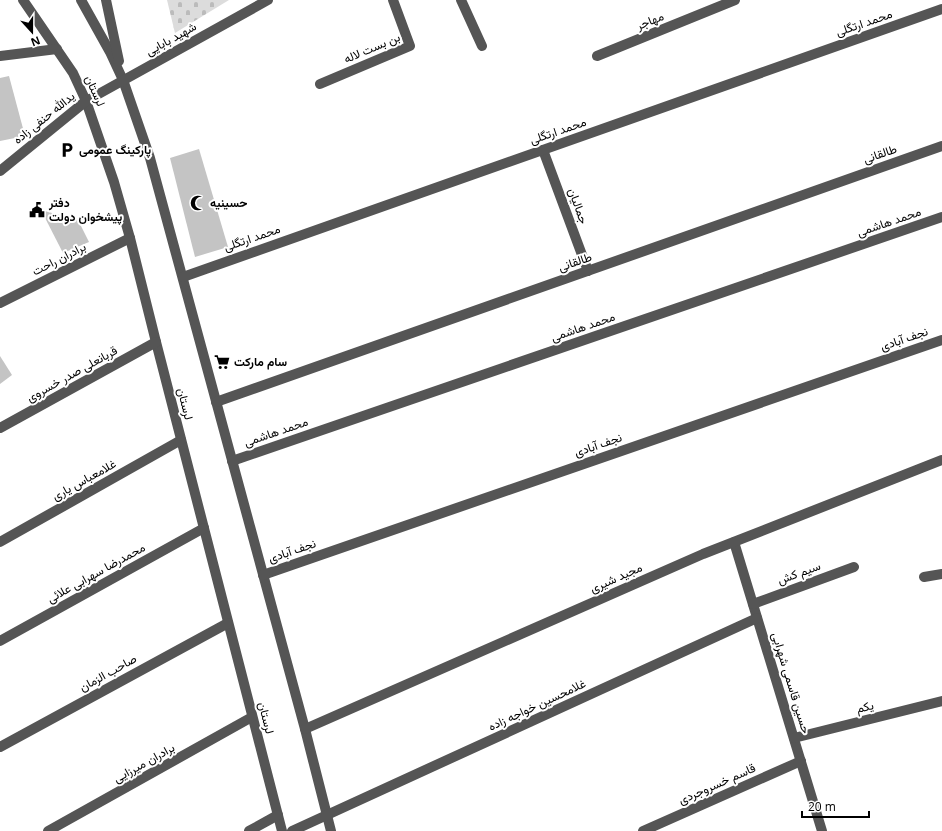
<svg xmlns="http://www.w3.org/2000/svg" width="942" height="831" font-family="'Open Sans',Vazirmatn,sans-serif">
<defs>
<pattern id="cemetery-stones" width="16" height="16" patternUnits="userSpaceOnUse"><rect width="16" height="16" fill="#dcdcdc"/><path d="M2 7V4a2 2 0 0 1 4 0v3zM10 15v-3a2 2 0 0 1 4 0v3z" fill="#bbb"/></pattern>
</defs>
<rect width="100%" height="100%" fill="#fff"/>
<path fill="url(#cemetery-stones)" d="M 167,0 L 229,0 L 175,33 Z"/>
<g fill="#c4c4c4">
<path d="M 9,76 L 25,136 L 0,141 L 0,78 Z"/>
<path d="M 199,149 L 228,247 L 195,257 L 170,158 Z"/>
<path d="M 41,210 L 78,220 L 89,242 L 63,253 Z"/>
<path d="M 0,356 L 12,375 L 0,384 Z"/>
</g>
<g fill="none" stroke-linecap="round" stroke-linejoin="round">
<g stroke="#555" stroke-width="10">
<path d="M 23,0 L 73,73 L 86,101 L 114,182 L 130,238 L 156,342 L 282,831"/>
<path d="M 81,0 L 110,52 L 123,80 L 150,158 L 305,729 L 331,831"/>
<path d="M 106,0 L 119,61"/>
<path d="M 461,0 L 482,46"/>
<path d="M 0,56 L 57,49"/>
<path d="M 597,56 L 735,0"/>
<path d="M 320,84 L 410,46 L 393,0"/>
<path d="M 543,150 L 588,271"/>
<path d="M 0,171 L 86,101 L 268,0"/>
<path d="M 183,277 L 942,9"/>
<path d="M 0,303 L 130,238"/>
<path d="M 216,402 L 942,146"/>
<path d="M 0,428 L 156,342"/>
<path d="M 232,461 L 942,217"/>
<path d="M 0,542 L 181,440"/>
<path d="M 734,542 L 822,831"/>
<path d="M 263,575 L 942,340"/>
<path d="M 924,577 L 942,574"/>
<path d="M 753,604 L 854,567"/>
<path d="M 0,641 L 204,528"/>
<path d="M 305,729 L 703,554 L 942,460"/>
<path d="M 794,738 L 942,701"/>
<path d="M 0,747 L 228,623"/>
<path d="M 48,831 L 252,717"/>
<path d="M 249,831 L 278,815"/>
<path d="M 292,831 L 757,618"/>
<path d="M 643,831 L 801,761"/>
</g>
</g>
<defs>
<symbol id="parking-bare" viewBox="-9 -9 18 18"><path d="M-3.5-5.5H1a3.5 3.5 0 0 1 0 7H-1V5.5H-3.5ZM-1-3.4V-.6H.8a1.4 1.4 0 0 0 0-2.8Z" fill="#000" stroke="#fff" stroke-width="2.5" paint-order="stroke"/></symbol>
<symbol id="mosque-bare" viewBox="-9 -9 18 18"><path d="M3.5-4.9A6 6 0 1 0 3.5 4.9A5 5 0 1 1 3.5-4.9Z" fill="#000" stroke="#fff" stroke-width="2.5" paint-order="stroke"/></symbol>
<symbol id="civic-bare" viewBox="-9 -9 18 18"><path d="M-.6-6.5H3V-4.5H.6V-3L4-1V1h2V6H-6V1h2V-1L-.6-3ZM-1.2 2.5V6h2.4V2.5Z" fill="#000" stroke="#fff" stroke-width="2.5" paint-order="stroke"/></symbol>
<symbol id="supermarket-bare" viewBox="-9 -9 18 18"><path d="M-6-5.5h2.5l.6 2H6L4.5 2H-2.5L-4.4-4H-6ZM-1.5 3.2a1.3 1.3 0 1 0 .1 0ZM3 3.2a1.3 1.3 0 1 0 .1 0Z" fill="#000" stroke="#fff" stroke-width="2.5" paint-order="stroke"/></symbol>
</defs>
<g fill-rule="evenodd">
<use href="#parking-bare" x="56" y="139" width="22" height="22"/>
<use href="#mosque-bare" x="187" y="192" width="22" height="22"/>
<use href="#civic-bare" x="26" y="199" width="22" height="22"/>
<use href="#supermarket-bare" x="211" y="351" width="22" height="22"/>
</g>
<g text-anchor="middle" stroke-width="4" stroke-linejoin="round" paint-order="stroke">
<g font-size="12" fill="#000" stroke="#fff">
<text transform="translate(650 21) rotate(-22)" y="4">مهاجر</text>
<text transform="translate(864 23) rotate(-19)" y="4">محمد ارتگلی</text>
<text transform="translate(171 39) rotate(-29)" y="4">شهید بابایی</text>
<text transform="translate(372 48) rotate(-23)" y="4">بن بست لاله</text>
<text transform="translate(95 91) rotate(66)" y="4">لرستان</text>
<text transform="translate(44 118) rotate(-39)" y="4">یدالله حنفی زاده</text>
<text transform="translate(558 131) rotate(-19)" y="4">محمد ارتگلی</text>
<text transform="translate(880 154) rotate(-19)" y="4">طالقانی</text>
<text transform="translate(578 206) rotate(70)" y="4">جمالیان</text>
<text transform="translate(889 222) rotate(-19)" y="4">محمد هاشمی</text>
<text transform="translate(252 238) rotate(-19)" y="4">محمد ارتگلی</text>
<text transform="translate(59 259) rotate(-27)" y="4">برادران راحت</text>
<text transform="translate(575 262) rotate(-19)" y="4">طالقانی</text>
<text transform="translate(583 327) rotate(-19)" y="4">محمد هاشمی</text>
<text transform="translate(904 339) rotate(-19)" y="4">نجف آبادی</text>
<text transform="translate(72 374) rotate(-29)" y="4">قربانعلی صدر خسروی</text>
<text transform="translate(185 404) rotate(76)" y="4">لرستان</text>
<text transform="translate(276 432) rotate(-19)" y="4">محمد هاشمی</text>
<text transform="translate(598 445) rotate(-19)" y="4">نجف آبادی</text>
<text transform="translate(84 480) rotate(-29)" y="4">غلامعباس یاری</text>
<text transform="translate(292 551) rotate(-19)" y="4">نجف آبادی</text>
<text transform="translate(96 573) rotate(-29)" y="4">محمدرضا سهرابی علائی</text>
<text transform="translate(799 573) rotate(-20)" y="4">سیم کش</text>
<text transform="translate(616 578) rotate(-24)" y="4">مجید شیری</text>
<text transform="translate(108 673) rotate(-29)" y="4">صاحب الزمان</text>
<text transform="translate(791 683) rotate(73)" y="4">حسین قاسمی شهرابی</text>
<text transform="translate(537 705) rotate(-25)" y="4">غلامحسین خواجه زاده</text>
<text transform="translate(865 707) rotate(-14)" y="4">یکم</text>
<text transform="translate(266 718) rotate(76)" y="4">لرستان</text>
<text transform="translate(144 763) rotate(-29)" y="4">برادران میرزایی</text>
<text transform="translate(717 784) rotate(-24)" y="4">قاسم خسروجردی</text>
</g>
<g font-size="12" font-weight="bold" fill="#000" stroke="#fff" text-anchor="start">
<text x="79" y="154">پارکینگ عمومی</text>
<text x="49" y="207">دفتر<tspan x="49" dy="14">پیشخوان دولت</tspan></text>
<text x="210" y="207">حسینیه</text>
<text x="234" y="366">سام مارکت</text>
</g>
</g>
<g transform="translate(32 32) rotate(159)" stroke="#ffffff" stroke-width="3" paint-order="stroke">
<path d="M0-3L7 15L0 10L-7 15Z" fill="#000000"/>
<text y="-6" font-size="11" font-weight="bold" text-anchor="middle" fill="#000000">N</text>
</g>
<path d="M802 811v6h67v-6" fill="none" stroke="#000000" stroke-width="2"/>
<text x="808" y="811" font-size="12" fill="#000000" stroke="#ffffff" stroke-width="3" paint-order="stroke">20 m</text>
</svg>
